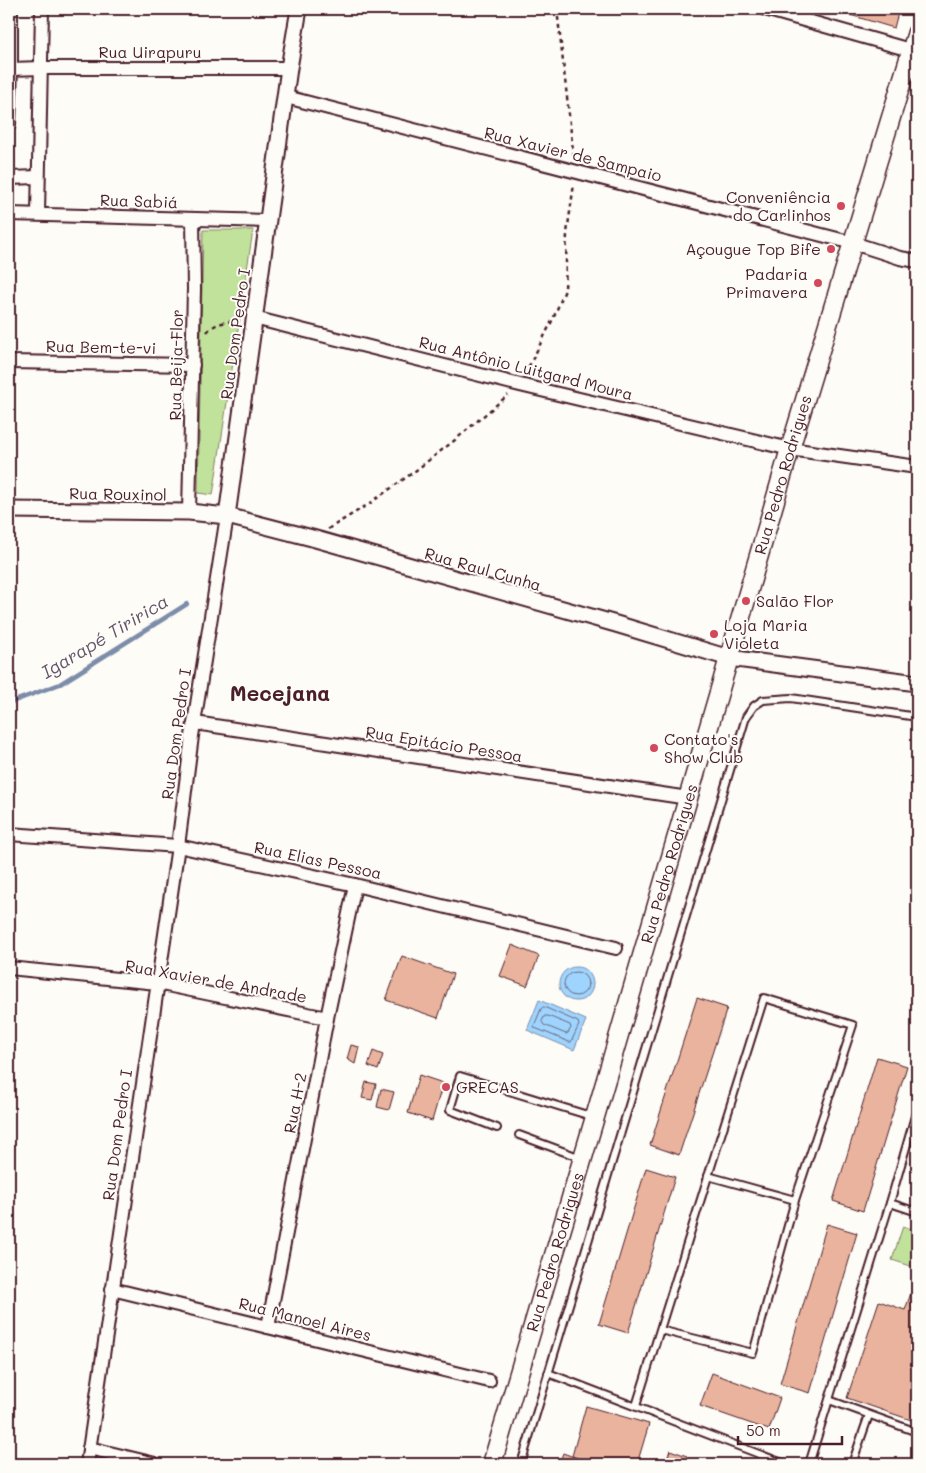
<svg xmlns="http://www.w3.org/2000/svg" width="926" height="1473" font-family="Mali,sans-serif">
<rect width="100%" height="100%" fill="#fdfcf7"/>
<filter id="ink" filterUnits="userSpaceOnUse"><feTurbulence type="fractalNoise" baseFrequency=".02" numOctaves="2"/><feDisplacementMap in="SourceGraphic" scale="10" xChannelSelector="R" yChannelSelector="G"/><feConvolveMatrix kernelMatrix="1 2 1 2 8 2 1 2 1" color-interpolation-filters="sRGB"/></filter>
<g filter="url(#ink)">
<g fill="#c1e29b" stroke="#868063">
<path d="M 203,230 L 253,230 L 213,495 L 198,493 Z"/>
<path d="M 903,1226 L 917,1231 L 917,1268 L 892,1260 Z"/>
</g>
<g fill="#9ed4fd" stroke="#7c8ca9">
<circle cx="576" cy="984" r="17"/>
<path d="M 539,1000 L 586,1020 L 574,1050 L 527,1030 Z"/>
</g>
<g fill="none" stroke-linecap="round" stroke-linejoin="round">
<g stroke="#6c677f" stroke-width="1">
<circle cx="576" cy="984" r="12"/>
<path d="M 544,1007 L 578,1022 L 579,1025 L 571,1042 L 569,1042 L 535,1028 L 534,1026 L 541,1009 Z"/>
<path d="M 545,1016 L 548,1016 L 570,1025 L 571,1028 L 568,1033 L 566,1034 L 544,1025 L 542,1022 Z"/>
</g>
<path stroke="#7c8ca9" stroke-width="4.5" d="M 9,703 L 60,684 L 187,604"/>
</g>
<g fill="#e9b39d" stroke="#4a1f2b">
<path d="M 840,9 L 899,9 L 894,28 L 840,12 Z"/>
<path d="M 512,945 L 539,956 L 527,986 L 500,976 Z"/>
<path d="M 402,956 L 453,974 L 438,1018 L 386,1000 Z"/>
<path d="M 697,998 L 727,1008 L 679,1155 L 650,1145 Z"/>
<path d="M 351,1045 L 359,1047 L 355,1064 L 347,1059 Z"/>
<path d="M 373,1051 L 383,1055 L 378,1070 L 368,1066 Z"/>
<path d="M 877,1057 L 907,1066 L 863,1211 L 833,1201 Z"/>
<path d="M 419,1075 L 443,1083 L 432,1121 L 408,1113 Z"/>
<path d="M 366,1082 L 376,1084 L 372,1100 L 362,1098 Z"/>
<path d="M 381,1089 L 394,1092 L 389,1110 L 377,1107 Z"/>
<path d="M 646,1168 L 675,1177 L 628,1333 L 599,1324 Z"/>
<path d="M 827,1224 L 857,1233 L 810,1393 L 780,1384 Z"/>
<path d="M 911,1293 L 917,1295 L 917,1422 L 847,1398 L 879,1301 L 905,1310 Z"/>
<path d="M 712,1373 L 780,1398 L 769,1430 L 700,1406 Z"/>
<path d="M 586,1406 L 649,1424 L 637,1464 L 595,1464 L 572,1456 Z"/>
<path d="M 670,1450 L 687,1456 L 684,1464 L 673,1464 L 666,1462 Z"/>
<path d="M 563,1453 L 590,1463 L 589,1464 L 559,1464 Z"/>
</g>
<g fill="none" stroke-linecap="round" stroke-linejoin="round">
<defs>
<g id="service">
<path d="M 497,1128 L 450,1110 L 460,1076 L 594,1117"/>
<path d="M 519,1135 L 581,1158"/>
<path d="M 708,1176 L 795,1200"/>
<path d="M 890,1203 L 917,1212"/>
<path d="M 548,1373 L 785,1464"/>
<path d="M 829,1400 L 917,1432"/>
<path d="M 636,1406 L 764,998 L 853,1025 L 795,1200 L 753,1353 L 660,1330"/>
<path d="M 521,1464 L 746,717 L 754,706 L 763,700 L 791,698 L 917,717"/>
<path d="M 809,1464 L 890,1203 L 917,1109"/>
<path d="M 852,1464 L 869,1415"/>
</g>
<g id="minor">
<path d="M 765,9 L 917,52"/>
<path d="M 11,69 L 41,68 L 289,68"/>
<path d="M 286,97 L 853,243 L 900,258 L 917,261"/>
<path d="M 9,125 L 11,69 L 11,9"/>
<path d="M 9,178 L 38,177"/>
<path d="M 9,214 L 268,221"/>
<path d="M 38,214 L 42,9"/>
<path d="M 254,318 L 520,385 L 790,449 L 917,467"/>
<path d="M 9,362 L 193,365"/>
<path d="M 189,512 L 194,289 L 193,219"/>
<path d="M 195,723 L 688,798"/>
<path d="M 9,834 L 178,846 L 355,885 L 616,948"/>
<path d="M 9,968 L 157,983 L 327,1018"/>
<path d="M 112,1289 L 489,1381"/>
<path d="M 268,1327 L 327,1018 L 355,885"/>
<path d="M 89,1448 L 155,1464"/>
<path d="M 87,1464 L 178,846 L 192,736 L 227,516"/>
</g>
<g id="tertiary">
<path d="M 9,510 L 189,512 L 227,516 L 312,538 L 616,624 L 729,658 L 917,683"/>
<path d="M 227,516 L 289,68 L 299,9"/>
</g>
<g id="secondary">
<path id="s1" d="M 492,1464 L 595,1117 L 790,449 L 917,32"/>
</g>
</defs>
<use href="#service" stroke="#4a1f2b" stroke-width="10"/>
<use href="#minor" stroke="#4a1f2b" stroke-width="16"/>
<use href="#tertiary" stroke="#4a1f2b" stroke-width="19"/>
<use href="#secondary" stroke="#4a1f2b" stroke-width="21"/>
<g stroke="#4a1f2b" stroke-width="2.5" stroke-dasharray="4 4" stroke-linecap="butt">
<path d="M 557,9 L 574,159"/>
<path d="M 207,332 C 215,322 229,322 240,320"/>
<path d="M 525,374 L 553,319 L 565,290 L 567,233 L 574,184"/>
<path d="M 328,529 L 369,504 L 415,471 L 455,440 L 508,395"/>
</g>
<use href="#service" stroke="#fdfcf7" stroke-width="6"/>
<use href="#minor" stroke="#fdfcf7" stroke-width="12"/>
<use href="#tertiary" stroke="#fdfcf7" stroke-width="15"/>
<use href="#secondary" stroke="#fdfcf7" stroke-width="18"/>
</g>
</g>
<g fill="#d1495b" stroke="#fdfcf7" stroke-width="2">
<circle cx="841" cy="206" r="5"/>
<circle cx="831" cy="249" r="5"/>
<circle cx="818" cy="283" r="5"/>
<circle cx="746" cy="601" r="5"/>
<circle cx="714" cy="634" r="5"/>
<circle cx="654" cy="748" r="5"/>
<circle cx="446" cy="1087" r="5"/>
</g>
<g text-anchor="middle" stroke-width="4" stroke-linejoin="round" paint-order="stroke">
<g font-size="16" fill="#4a1f2b" stroke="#fdfcf7">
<text x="150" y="58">Rua Uirapuru</text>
<text transform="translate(573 154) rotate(14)" y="6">Rua Xavier de Sampaio</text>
<text transform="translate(139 201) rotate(2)" y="6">Rua Sabiá</text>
<text transform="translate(235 334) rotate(-82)" y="6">Rua Dom Pedro I</text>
<text transform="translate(101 347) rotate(1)" y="6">Rua Bem-te-vi</text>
<text transform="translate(176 365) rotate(-89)" y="6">Rua Beija-Flor</text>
<text transform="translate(526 368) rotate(14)" y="6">Rua Antônio Luitgard Moura</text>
<text dy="6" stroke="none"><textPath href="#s1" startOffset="1031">Rua Pedro Rodrigues</textPath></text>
<text transform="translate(118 494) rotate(1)" y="6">Rua Rouxinol</text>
<text transform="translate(483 569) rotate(16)" y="6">Rua Raul Cunha</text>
<text transform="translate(176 734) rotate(-82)" y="6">Rua Dom Pedro I</text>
<text transform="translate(444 744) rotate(9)" y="6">Rua Epitácio Pessoa</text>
<text transform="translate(318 860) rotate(12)" y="6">Rua Elias Pessoa</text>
<text dy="6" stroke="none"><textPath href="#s1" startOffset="626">Rua Pedro Rodrigues</textPath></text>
<text transform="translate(216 981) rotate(10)" y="6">Rua Xavier de Andrade</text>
<text transform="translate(295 1103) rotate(-79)" y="6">Rua H-2</text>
<text transform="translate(117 1135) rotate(-82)" y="6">Rua Dom Pedro I</text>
<text dy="6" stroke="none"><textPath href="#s1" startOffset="221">Rua Pedro Rodrigues</textPath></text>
<text transform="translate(305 1319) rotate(14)" y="6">Rua Manoel Aires</text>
</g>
<g font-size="16" fill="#4a1f2b" stroke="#fdfcf7" text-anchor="start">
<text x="831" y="203" text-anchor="end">Conveniência<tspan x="831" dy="18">do Carlinhos</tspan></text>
<text x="821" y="255" text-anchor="end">Açougue Top Bife</text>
<text x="808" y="280" text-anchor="end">Padaria<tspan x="808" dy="18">Primavera</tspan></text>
<text x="756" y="607">Salão Flor</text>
<text x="724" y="631">Loja Maria<tspan x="724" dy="18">Violeta</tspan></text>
<text x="664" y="745">Contato's<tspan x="664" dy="18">Show Club</tspan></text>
<text x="456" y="1093">GRECAS</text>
</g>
<g font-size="18" font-style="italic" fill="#63556a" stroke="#fdfcf7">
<text transform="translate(105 637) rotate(-31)" y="6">Igarapé Tiririca</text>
</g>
<g font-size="21" font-weight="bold" fill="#4a1f2b" stroke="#fdfcf7">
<text x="280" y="701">Mecejana</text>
</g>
</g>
<rect width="926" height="1473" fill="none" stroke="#fdfcf7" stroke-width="30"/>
<rect x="15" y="15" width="896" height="1443" fill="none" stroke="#4a1f2b" stroke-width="2" filter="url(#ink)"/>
<path d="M738 1436v8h104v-8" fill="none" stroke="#4a1f2b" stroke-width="2.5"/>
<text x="746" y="1436" font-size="15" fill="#4a1f2b" stroke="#fdfcf7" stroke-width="4" paint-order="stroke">50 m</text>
</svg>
